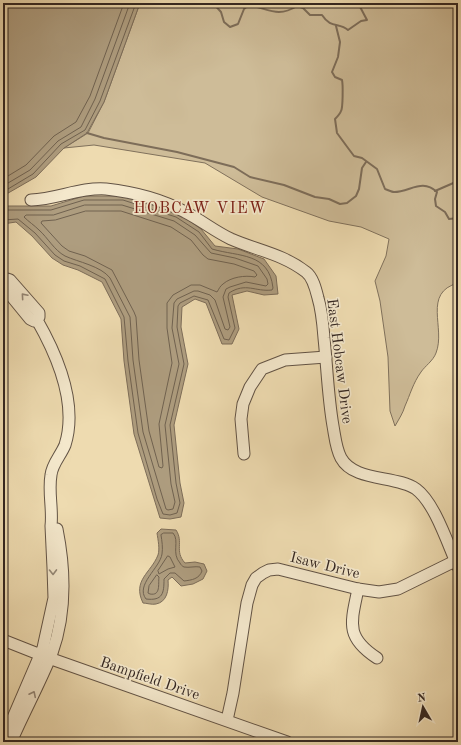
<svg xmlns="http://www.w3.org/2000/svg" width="461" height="745" font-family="'Old Standard TT',serif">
<rect width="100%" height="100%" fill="#eedbb0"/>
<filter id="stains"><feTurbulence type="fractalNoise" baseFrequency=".005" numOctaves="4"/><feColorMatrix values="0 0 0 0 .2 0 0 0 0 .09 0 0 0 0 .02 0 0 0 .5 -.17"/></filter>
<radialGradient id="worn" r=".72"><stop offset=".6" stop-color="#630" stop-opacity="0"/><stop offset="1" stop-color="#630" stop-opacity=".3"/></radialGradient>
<path fill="#cebc98" stroke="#80715c" d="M 140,3 L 458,3 L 458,283 C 422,293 446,328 436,353 C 433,361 425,366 421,372 C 413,383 410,395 405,406 C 403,413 399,419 395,426 L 390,411 L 388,357 L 380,301 L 375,281 L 386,256 L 389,239 L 361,227 L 329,221 L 262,197 L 205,163 L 94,145 L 64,148 L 88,133 L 104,102 Z"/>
<g fill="#ae9d7f" stroke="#7d6d59">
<path d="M 3,3 L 140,3 L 104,102 L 87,133 L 64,148 L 36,177 L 3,196 Z"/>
<path d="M 84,196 L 124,196 L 178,213 L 201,229 L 215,246 L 238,249 L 264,259 L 276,276 L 278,294 L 264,295 L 247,291 L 232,295 L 239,329 L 232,344 L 222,344 L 206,303 L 195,299 L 182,307 L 181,327 L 188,364 L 174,425 L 180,483 L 184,503 L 181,517 L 170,519 L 160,518 L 134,434 L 124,361 L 121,319 L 102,282 L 78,270 L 63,265 L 52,258 L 32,236 L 16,222 L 3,224 L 3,206 L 51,206 Z"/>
<path d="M 161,529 L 176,530 C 184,542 174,551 185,563 L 195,562 L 204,564 L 207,571 L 203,579 L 193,584 L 181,586 L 172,577 L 168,580 C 169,590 167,602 156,604 C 152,605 146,603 143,603 C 132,580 151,573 158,555 C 160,549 158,540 157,533 Z"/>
</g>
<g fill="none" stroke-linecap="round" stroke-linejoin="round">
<g stroke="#706250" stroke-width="1">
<path d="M 3,179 L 26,165 L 54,136 L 76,122 L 90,96 L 124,3"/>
<path d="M 3,186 L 30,170 L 58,141 L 81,127 L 95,99 L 130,3"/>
<path d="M 3,192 L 33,174 L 61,144 L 85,130 L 100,101 L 136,3"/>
<path d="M 85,205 L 122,205 L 174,221 L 195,235 L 211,253 L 235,258 L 258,266 L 267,279 L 268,284 L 266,286 L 246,282 L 230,287 L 226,289 L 223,297 L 230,327 L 228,330 L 225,329 L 215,300 L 210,295 L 198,291 L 194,291 L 177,299 L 174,303 L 172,328 L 179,364 L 165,425 L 171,484 L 175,502 L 173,509 L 168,510 L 166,509 L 143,432 L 133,360 L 130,317 L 110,278 C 101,266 78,262 65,256 C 54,250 48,238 39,230 C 34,225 29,222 24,217 L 26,215 L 53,215 Z"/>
<path d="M 3,210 L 51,210 L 84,200 L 123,200 L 176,217 L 199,232 L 212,249 C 239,257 269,252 273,288 L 272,290 C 255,292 246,282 229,293 L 228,297 L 235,328 L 229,340 L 224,339 L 208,300 L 194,296 L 180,303 L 178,306 L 177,327 L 184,364 L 170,425 L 176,483 L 180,503 L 177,513 L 170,515 L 163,514 L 157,499 L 138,433 L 128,361 L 124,317 L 105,279 L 80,266 L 64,261 L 55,255 L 35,233 L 18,219 L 3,220"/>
<path d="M 86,211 L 121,211 L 171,227 L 191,240 L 203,255 L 208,259 L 234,264 L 254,271 L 257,275 L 255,277 C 245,275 231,277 223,284 C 220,286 219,289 217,292 L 200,285 L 191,285 L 173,295 L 167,303 L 167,328 L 172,363 L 159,424 L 163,466 L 162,468 L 159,467 L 149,431 L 139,360 L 136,317 L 134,312 L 112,270 L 85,256 L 69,251 L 62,246 L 41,223 L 42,221 L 55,220 Z"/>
<path d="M 164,533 L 173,533 C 180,541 171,553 180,563 C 181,565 182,566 184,567 C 189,568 195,566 200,567 L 202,571 C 199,579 192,580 184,581 L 175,573 L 170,573 L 164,579 C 164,593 163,601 146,599 C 135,585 160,568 162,554 C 163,548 162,541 161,535 Z"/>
<path d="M 168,556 L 170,557 L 175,567 L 168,569 L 159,574 L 158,571 Z"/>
<path d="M 157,575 L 159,577 C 158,584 161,596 150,594 L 148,593 L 149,586 Z"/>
</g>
<g stroke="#7d6d59" stroke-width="2">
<path d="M 213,3 L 221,12 L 224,22 L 230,27 L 238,24 L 244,9 L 249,5 C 269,9 278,18 297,6 L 303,8 L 310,15 L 322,15 C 331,29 339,22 348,30 L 361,21 L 367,20 L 358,3"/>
<path d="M 336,26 L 340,42 L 338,57 L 332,72 L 335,77 L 342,80 C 343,84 343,108 341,111 C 340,114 337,117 335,119 L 337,133 L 348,148 L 354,156 L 362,158 L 377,169 L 385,189 C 388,190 392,192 394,192 C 410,192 422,178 437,192 L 435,199 L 436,206 L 445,212 L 449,219 L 458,218"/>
<path d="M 87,133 L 104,138 L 177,152 L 234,167 L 250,177 L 284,185 L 315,197 L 329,199 L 340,204 L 347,203 L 356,196 L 359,189 L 362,168 L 366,162"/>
<path d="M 435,191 L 458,181"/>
</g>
<defs>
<g id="minor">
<path d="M 31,200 C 57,199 81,187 106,189 C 133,192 161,199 185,212 C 201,220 214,231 231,239 C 256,250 283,254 306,272 C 313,277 316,290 318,298 C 322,311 323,325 324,338 C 327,367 328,397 333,426 C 335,437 336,449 341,458 C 354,482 396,475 416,489 C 435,503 448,545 458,567"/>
<path d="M 3,281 L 7,279 L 10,280 L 39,313 L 39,317 L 37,320 C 57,355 78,404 65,445 C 61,455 52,464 51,475 C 48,492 53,509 51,526 L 53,568 L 54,598 L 43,648 L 3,741"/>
<path d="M 3,286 L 30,319 L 34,321 L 37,320"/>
<path d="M 244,454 L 241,419 L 243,404 L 250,387 L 262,369 L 285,360 L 326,357"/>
<path d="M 358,589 C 351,623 345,637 377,658"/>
<path d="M 3,640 L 46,657 L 287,742"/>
<path d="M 227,720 L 233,693 L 247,603 L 252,585 L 256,578 L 263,573 L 269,570 L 278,569 L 358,589 L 379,592 L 398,589 L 455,561"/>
<path d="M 11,742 C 24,712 40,683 52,653 C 66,614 65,569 57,529"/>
</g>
</defs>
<use href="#minor" stroke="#625345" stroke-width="13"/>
<use href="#minor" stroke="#f4e8cc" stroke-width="11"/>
</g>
<defs><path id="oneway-chevron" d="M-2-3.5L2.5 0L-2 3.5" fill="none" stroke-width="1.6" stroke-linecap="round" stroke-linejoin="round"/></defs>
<g stroke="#948776">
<use href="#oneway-chevron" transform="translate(24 296) rotate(-131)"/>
<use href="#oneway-chevron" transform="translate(53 572) rotate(89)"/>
<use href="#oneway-chevron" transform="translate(33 694) rotate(-64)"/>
</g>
<g text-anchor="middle" stroke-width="3.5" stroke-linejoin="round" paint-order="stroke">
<g font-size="15" fill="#332621" stroke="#f4e8cc">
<text transform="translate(340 361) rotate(83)" y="5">East Hobcaw Drive</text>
<text transform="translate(325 565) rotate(14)" y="5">Isaw Drive</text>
<text transform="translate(150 678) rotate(19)" y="5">Bampfield Drive</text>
</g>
<g font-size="16" letter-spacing="1" fill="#7a1f14" stroke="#f4e8cc">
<text x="200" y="213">HOBCAW VIEW</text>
</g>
</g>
<rect width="461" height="745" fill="none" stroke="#eedbb0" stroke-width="16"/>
<rect x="4" y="4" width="453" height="737" fill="none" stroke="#332621" stroke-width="2"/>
<rect x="8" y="8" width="445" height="729" fill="none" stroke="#332621"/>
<g transform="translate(423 707) rotate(351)" stroke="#f4e8cc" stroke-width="3" paint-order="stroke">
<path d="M0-3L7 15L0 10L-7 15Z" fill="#332621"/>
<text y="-6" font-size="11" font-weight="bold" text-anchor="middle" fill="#332621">N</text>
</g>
<rect width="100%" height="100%" filter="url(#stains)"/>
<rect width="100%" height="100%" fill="url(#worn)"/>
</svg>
